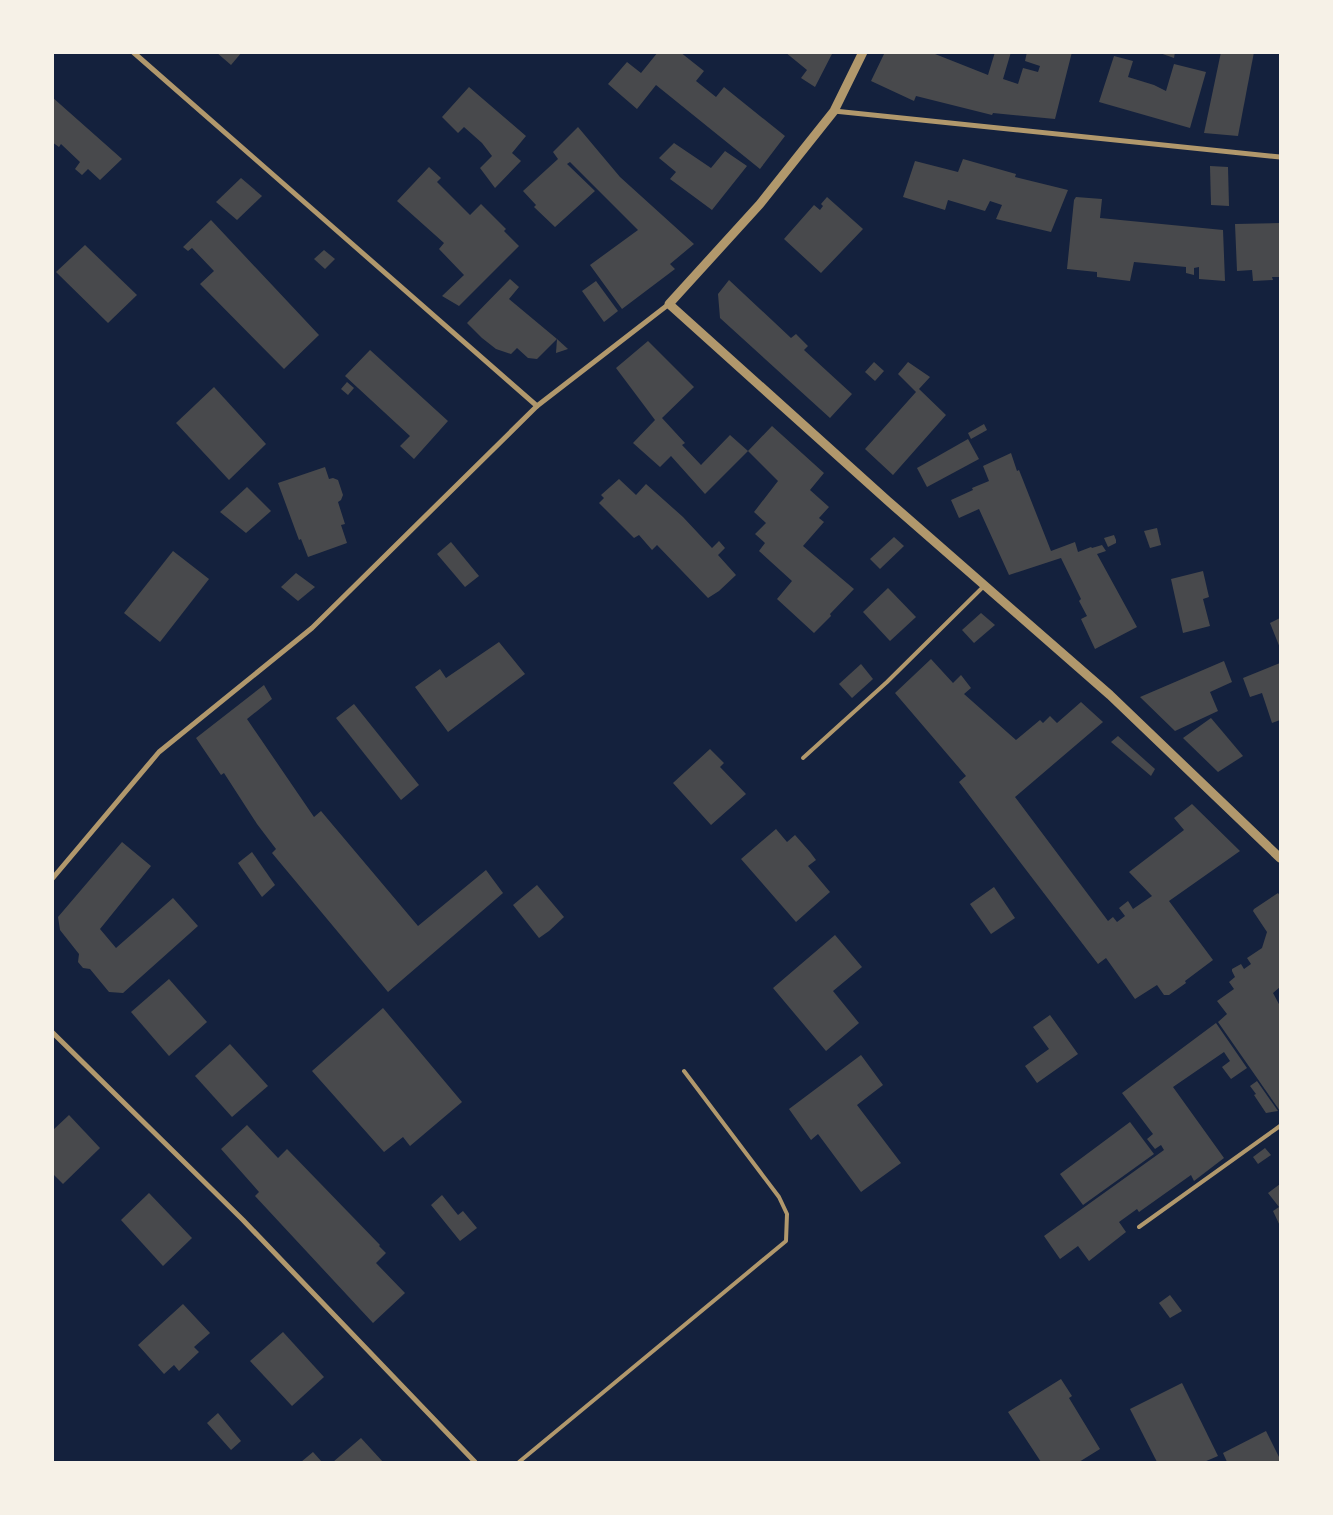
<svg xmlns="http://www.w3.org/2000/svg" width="1333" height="1515" font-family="'Archivo Narrow',sans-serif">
<rect width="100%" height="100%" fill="#14213d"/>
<g fill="#48494c">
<path d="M 216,52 L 242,52 L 231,65 Z"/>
<path d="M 658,52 L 680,52 L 704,71 L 696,81 L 716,97 L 724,87 L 785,136 L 760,169 L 656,85 L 637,109 L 608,84 L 627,62 L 641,73 Z"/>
<path d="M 785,52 L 833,52 L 815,87 L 801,78 L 807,70 Z"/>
<path d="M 885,52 L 930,52 L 988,75 L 995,52 L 1011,52 L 1003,79 L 1018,84 L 1023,68 L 1038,72 L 1040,66 L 1025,61 L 1027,52 L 1072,52 L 1055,119 L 993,113 L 992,115 L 916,96 L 914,101 L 871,81 Z"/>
<path d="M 1157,52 L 1175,52 L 1174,58 Z"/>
<path d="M 1221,52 L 1254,52 L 1238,136 L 1204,133 Z"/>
<path d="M 1114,56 L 1133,61 L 1128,77 L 1154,85 L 1166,91 L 1174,64 L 1206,72 L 1190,128 L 1099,102 Z"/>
<path d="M 469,87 L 526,136 L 512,153 L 521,161 L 495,188 L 480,168 L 492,156 L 482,143 L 464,127 L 458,133 L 442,117 Z"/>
<path d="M 52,97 L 122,159 L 100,180 L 88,169 L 82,175 L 75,169 L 80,162 L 61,144 L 59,147 L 52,142 Z"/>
<path d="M 578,127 L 620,177 L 694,244 L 670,264 L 675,269 L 622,309 L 590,265 L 638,230 L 570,162 L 567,164 L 595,191 L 555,227 L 534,207 L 536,205 L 523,191 L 558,159 L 553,152 Z"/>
<path d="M 674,143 L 711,168 L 725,151 L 747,166 L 712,210 L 670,179 L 676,172 L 659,158 Z"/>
<path d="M 963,159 L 1016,174 L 1015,177 L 1068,190 L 1051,232 L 996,219 L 1002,205 L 990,201 L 985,211 L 948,200 L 945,210 L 903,197 L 915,161 L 958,172 Z"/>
<path d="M 1210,166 L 1228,167 L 1229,206 L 1211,205 Z"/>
<path d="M 429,167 L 441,178 L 437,182 L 470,215 L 481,204 L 506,229 L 504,231 L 519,246 L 459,306 L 442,296 L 464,275 L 439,249 L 444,243 L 397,201 Z"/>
<path d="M 241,178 L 262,196 L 237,220 L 216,202 Z"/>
<path d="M 827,197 L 863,229 L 821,273 L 784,239 L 814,205 L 820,210 L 823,206 L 821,204 Z"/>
<path d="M 1076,197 L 1102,199 L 1100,218 L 1223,230 L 1225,281 L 1199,279 L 1199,267 L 1194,268 L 1194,275 L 1186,273 L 1186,267 L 1134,262 L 1130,281 L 1097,277 L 1097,272 L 1067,269 L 1074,200 Z"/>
<path d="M 211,220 L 319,335 L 284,369 L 200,284 L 214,271 L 192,248 L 188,251 L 183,247 Z"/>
<path d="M 1280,223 L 1280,277 L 1272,277 L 1273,280 L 1253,281 L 1252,270 L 1237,271 L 1235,224 Z"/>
<path d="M 85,245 L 137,295 L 108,323 L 56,272 Z"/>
<path d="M 324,250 L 335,259 L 325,269 L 314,259 Z"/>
<path d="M 510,279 L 519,287 L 509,299 L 557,339 L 537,359 L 528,358 L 517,348 L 511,354 L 496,349 L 482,338 L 467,323 Z"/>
<path d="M 729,280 L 791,338 L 796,334 L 808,346 L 804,350 L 852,394 L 830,418 L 720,318 L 718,294 Z"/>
<path d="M 596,281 L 618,311 L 604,322 L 582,291 Z"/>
<path d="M 557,339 L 568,349 L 556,353 Z"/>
<path d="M 648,341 L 694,387 L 662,418 L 685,443 L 682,445 L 701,465 L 730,435 L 748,451 L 705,494 L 671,456 L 660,467 L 633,443 L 655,420 L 616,368 Z"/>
<path d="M 370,350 L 448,421 L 414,459 L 400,446 L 410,436 L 345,376 Z"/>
<path d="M 874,362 L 884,371 L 875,381 L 865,372 Z"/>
<path d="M 908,362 L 930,377 L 919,389 L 946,415 L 893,475 L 865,449 L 916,392 L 898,374 Z"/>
<path d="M 347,382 L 354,388 L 348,395 L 341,389 Z"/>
<path d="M 214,387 L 266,444 L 229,480 L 176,423 Z"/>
<path d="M 984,424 L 987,430 L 971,439 L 968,433 Z"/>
<path d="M 772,426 L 824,473 L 810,490 L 829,507 L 819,518 L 824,522 L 803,546 L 854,589 L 830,614 L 831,616 L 814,633 L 777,599 L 792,581 L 759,551 L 765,543 L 755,534 L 766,523 L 754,512 L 778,481 L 748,451 Z"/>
<path d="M 968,439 L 979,459 L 927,487 L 917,468 Z"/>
<path d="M 1011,453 L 1017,471 L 1019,470 L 1051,551 L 1075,542 L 1078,552 L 1091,547 L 1092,548 L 1102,545 L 1106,551 L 1097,554 L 1137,627 L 1095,649 L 1081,619 L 1087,616 L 1079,601 L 1081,599 L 1061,558 L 1009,575 L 979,509 L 959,518 L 951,500 L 973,490 L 972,488 L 989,481 L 983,466 Z"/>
<path d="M 325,467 L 329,479 L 333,478 L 338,480 L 343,495 L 341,500 L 338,502 L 345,524 L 341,525 L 347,543 L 308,557 L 301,539 L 299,540 L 278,483 Z"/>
<path d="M 619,479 L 636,495 L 646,484 L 683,517 L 712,548 L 719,541 L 725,548 L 718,555 L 736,575 L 719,591 L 708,598 L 657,545 L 652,550 L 639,535 L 634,538 L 599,503 L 604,498 L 601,495 Z"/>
<path d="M 247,487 L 271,511 L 246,533 L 220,512 Z"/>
<path d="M 1157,528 L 1161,545 L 1150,548 L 1144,531 Z"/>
<path d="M 1114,535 L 1116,540 L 1116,543 L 1108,547 L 1104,538 Z"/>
<path d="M 894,537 L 904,546 L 880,569 L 870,559 Z"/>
<path d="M 451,542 L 479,576 L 465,587 L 437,554 Z"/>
<path d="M 173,551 L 209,579 L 160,642 L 124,613 Z"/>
<path d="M 1203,571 L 1209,597 L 1203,599 L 1210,626 L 1183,633 L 1171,579 Z"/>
<path d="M 296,573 L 315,587 L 298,601 L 281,587 Z"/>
<path d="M 888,588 L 916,617 L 890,641 L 863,612 Z"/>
<path d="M 981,613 L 995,625 L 974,643 L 962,630 Z"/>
<path d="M 1280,618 L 1280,648 L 1270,623 Z"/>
<path d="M 499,642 L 525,674 L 448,732 L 415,687 L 440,669 L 446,678 Z"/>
<path d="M 931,659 L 953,683 L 961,675 L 971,688 L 964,694 L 1016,740 L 1040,720 L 1043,723 L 1050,716 L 1057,723 L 1081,702 L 1103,722 L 1015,797 L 1108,921 L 1113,917 L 1117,922 L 1125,916 L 1119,908 L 1128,901 L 1133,909 L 1152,896 L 1129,872 L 1184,830 L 1174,818 L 1192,804 L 1240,851 L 1169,901 L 1213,960 L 1185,981 L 1186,983 L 1169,995 L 1164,995 L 1157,985 L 1135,999 L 1106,958 L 1098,964 L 959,782 L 966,776 L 895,693 Z"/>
<path d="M 1224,661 L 1232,682 L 1210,692 L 1218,711 L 1175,731 L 1140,697 Z"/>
<path d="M 1280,663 L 1280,720 L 1272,723 L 1262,693 L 1250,697 L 1243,678 Z"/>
<path d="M 861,664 L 873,679 L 852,698 L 839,684 Z"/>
<path d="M 264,685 L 272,699 L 247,719 L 314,817 L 321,811 L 418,926 L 486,870 L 503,893 L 388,992 L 272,853 L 276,849 L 257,824 L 224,773 L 221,775 L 196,738 Z"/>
<path d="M 354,704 L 419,785 L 401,800 L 336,718 Z"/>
<path d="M 1211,718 L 1243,756 L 1218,772 L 1183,738 Z"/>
<path d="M 1118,736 L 1155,769 L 1151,776 L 1111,742 Z"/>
<path d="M 710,749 L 724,763 L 720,767 L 746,794 L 711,825 L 673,783 Z"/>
<path d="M 776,829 L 787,842 L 795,835 L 810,852 L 816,860 L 808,866 L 830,892 L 796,922 L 741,859 Z"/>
<path d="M 122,842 L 151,866 L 100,929 L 116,948 L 173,898 L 198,926 L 123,993 L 109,992 L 90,969 L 83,968 L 78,962 L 79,954 L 60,930 L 58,917 Z"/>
<path d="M 252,852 L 275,885 L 262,897 L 238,863 Z"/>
<path d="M 537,885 L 564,917 L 549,931 L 539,938 L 513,905 Z"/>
<path d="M 994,887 L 1015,918 L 991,934 L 970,904 Z"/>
<path d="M 1278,893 L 1280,896 L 1280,987 L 1273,993 L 1280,1006 L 1280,1111 L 1218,1022 L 1227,1014 L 1217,1001 L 1234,989 L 1229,982 L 1235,977 L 1232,971 L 1232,969 L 1241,964 L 1244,969 L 1251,964 L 1247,958 L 1262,948 L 1267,932 L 1253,911 L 1254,909 Z"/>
<path d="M 835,935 L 862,967 L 833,991 L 859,1023 L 826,1051 L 773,988 Z"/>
<path d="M 169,979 L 207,1022 L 169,1056 L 131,1012 Z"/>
<path d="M 383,1008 L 462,1102 L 410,1146 L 403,1137 L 384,1152 L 312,1071 Z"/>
<path d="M 1050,1015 L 1078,1054 L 1037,1083 L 1025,1066 L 1049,1049 L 1033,1027 Z"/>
<path d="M 1216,1023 L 1247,1068 L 1231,1079 L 1222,1067 L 1230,1061 L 1224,1052 L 1173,1087 L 1224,1158 L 1194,1181 L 1191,1175 L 1139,1212 L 1137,1209 L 1119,1222 L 1126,1232 L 1089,1261 L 1078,1246 L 1060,1259 L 1044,1236 L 1164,1150 L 1161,1145 L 1155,1149 L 1147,1139 L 1153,1134 L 1122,1093 Z"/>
<path d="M 230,1044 L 268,1086 L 232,1117 L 195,1076 Z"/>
<path d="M 861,1055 L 883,1085 L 857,1105 L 901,1163 L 861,1192 L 818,1134 L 811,1140 L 789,1109 Z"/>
<path d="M 1257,1081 L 1278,1111 L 1266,1113 L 1254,1095 L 1256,1094 L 1250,1086 Z"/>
<path d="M 69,1115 L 100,1148 L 63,1184 L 52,1173 L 52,1131 Z"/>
<path d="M 1130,1122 L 1154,1154 L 1083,1205 L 1060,1174 Z"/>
<path d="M 247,1125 L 278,1158 L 287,1149 L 380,1245 L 379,1246 L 386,1253 L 376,1263 L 405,1293 L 373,1323 L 255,1196 L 259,1192 L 221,1149 Z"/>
<path d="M 1265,1148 L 1271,1155 L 1258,1164 L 1253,1157 Z"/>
<path d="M 1280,1184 L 1280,1226 L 1273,1211 L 1279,1207 L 1268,1193 Z"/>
<path d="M 149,1193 L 192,1238 L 163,1266 L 121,1220 Z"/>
<path d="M 442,1195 L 458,1215 L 463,1211 L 477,1228 L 460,1241 L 431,1205 Z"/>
<path d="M 1170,1295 L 1182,1311 L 1170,1318 L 1159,1303 Z"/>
<path d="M 183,1304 L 210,1333 L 194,1347 L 199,1352 L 179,1371 L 174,1365 L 164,1374 L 138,1345 Z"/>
<path d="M 283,1332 L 324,1377 L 292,1406 L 250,1361 Z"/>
<path d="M 1061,1379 L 1072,1396 L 1069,1398 L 1100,1449 L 1079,1462 L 1041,1462 L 1008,1412 Z"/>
<path d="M 1182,1383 L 1218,1456 L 1204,1462 L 1157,1462 L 1130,1409 Z"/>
<path d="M 218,1413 L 241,1441 L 231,1450 L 207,1423 Z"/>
<path d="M 1266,1431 L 1280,1459 L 1280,1462 L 1227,1462 L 1223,1453 Z"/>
<path d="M 361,1438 L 383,1462 L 333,1462 Z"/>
<path d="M 313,1452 L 322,1462 L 301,1462 Z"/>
</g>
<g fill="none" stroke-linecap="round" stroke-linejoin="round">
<g stroke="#b1986c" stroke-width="4">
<path d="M 803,758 L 887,682 L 985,585"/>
<path d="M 1139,1227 L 1280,1126"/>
<path d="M 519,1462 L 786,1241 L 787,1214 L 779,1197 L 684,1071"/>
</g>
<g stroke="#b1986c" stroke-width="5">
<path d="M 133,52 L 537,406"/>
<path d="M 834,111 L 1280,157"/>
<path d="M 52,879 L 159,752 L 312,628 L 537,406 L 669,304"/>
<path d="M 52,1032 L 243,1220 L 475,1462"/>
</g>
<path stroke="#b1986c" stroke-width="9" d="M 863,52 L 834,111 L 760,204 L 669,304 L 888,501 L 1110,695 L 1280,858"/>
</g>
<rect width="1333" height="1515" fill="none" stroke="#f6f1e7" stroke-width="108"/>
</svg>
